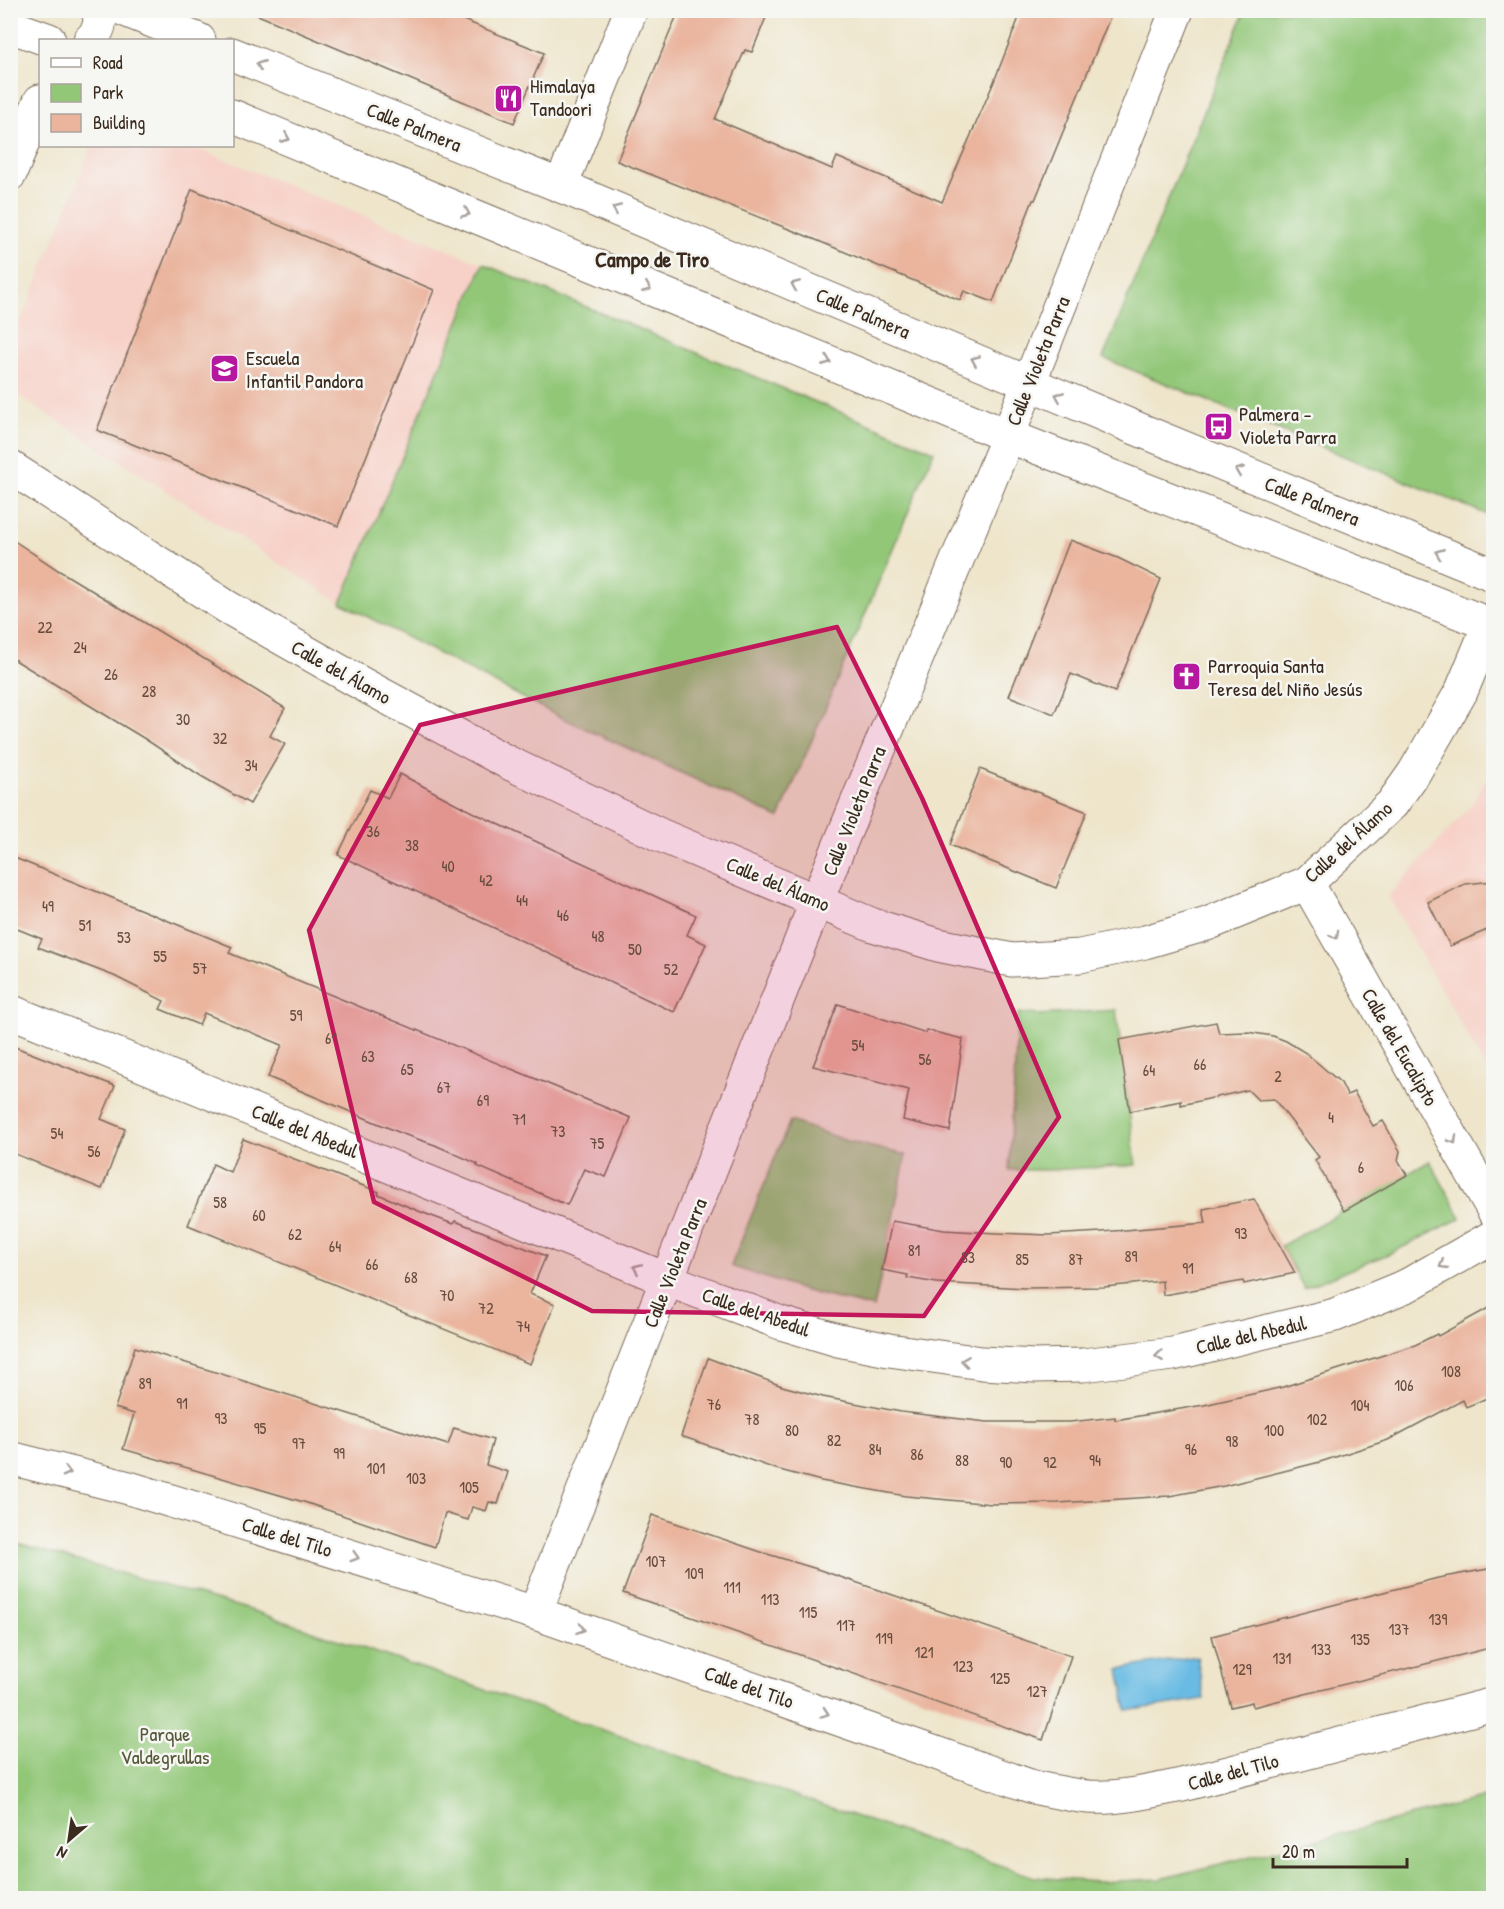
<svg xmlns="http://www.w3.org/2000/svg" width="1504" height="1909" font-family="'Patrick Hand',sans-serif">
<rect width="100%" height="100%" fill="#f6f6f2"/>
<filter id="ink" filterUnits="userSpaceOnUse"><feTurbulence type="fractalNoise" baseFrequency=".0167" numOctaves="2"/><feDisplacementMap in="SourceGraphic" scale="12" xChannelSelector="R" yChannelSelector="G"/><feConvolveMatrix kernelMatrix="1 2 1 2 8 2 1 2 1" color-interpolation-filters="sRGB"/></filter>
<filter id="wash" filterUnits="userSpaceOnUse"><feTurbulence type="fractalNoise" baseFrequency=".008" numOctaves="4" result="noise"/><feDisplacementMap in="SourceGraphic" scale="24" xChannelSelector="R" yChannelSelector="G"/><feGaussianBlur stdDeviation="1.35" result="paint"/><feColorMatrix in="noise" values="0 0 0 0 0 0 0 0 0 0 0 0 0 0 0 0 0 1.4 0 .05"/><feComposite in="paint" operator="in"/></filter>
<g filter="url(#wash)">
<rect width="100%" height="100%" fill="#eee5cb"/>
<g fill="#f7d1c8">
<path d="M 92,146 L 191,146 L 483,264 L 341,603 L 11,391 L 10,348 Z"/>
<path d="M 1493,767 L 1493,1081 L 1388,896 L 1469,808 Z"/>
</g>
<g fill="#92c778" stroke="#66784b" stroke-width="1.5">
<path d="M 1245,11 L 1493,11 L 1493,517 L 1103,358 Z"/>
<path d="M 483,264 L 934,451 L 779,818 L 558,716 L 341,603 Z"/>
<path d="M 1116,1010 L 1136,1165 L 1049,1170 L 1009,1170 L 1018,1013 L 1038,1015 Z"/>
<path d="M 790,1121 L 847,1141 L 906,1155 L 874,1308 L 802,1290 L 731,1266 Z"/>
<path d="M 1430,1161 L 1461,1218 L 1391,1253 L 1304,1288 L 1281,1246 Z"/>
<path d="M 11,1542 L 254,1611 L 1034,1877 L 1098,1882 L 1160,1879 L 1493,1796 L 1493,1898 L 11,1898 Z"/>
</g>
<path fill="#69bbe4" stroke="#527281" stroke-width="1.5" d="M 1197,1656 L 1204,1699 L 1127,1711 L 1119,1669 Z"/>
<g id="blocks">
<g fill="#eab49d">
<path d="M 246,10 L 439,10 L 544,53 L 514,123 Z"/>
<path d="M 679,10 L 769,10 L 752,52 L 745,50 L 715,119 L 832,169 L 837,157 L 942,202 L 993,84 L 1022,10 L 1113,10 L 1035,200 L 1033,200 L 993,302 L 964,291 L 960,300 L 804,235 L 617,161 Z"/>
<path d="M 192,189 L 434,290 L 338,526 L 97,430 Z"/>
<path d="M 10,538 L 58,570 L 285,708 L 270,736 L 285,744 L 250,804 L 201,776 L 145,739 L 10,657 Z"/>
<path d="M 1070,540 L 1118,558 L 1161,579 L 1115,692 L 1071,674 L 1054,714 L 1009,696 Z"/>
<path d="M 980,769 L 1087,812 L 1056,888 L 950,845 Z"/>
<path d="M 400,774 L 472,812 L 696,915 L 687,935 L 706,944 L 674,1012 L 338,855 L 370,790 L 388,798 Z"/>
<path d="M 10,856 L 232,947 L 229,953 L 631,1118 L 606,1177 L 584,1169 L 567,1205 L 477,1166 L 478,1164 L 435,1145 L 403,1134 L 268,1077 L 282,1045 L 204,1013 L 199,1025 L 160,1009 L 164,1001 L 114,976 L 38,947 L 42,939 L 10,926 Z"/>
<path d="M 1494,881 L 1494,927 L 1450,946 L 1428,902 L 1465,884 Z"/>
<path d="M 838,1004 L 926,1033 L 926,1030 L 963,1039 L 950,1131 L 903,1120 L 909,1090 L 813,1066 Z"/>
<path d="M 1216,1022 L 1219,1033 L 1247,1032 L 1273,1036 L 1286,1041 L 1306,1053 L 1341,1083 L 1347,1095 L 1354,1092 L 1373,1126 L 1383,1121 L 1400,1151 L 1398,1160 L 1407,1175 L 1344,1211 L 1315,1160 L 1319,1157 L 1274,1099 L 1258,1100 L 1248,1090 L 1181,1105 L 1181,1101 L 1130,1111 L 1119,1040 Z"/>
<path d="M 10,1045 L 115,1086 L 101,1119 L 125,1129 L 102,1189 L 10,1152 Z"/>
<path d="M 243,1139 L 379,1192 L 378,1194 L 421,1212 L 453,1224 L 455,1221 L 546,1256 L 530,1294 L 555,1304 L 530,1364 L 188,1225 L 213,1164 L 230,1172 Z"/>
<path d="M 1254,1199 L 1295,1273 L 1244,1284 L 1243,1281 L 1163,1295 L 1162,1281 L 1104,1287 L 1025,1288 L 937,1283 L 907,1278 L 908,1275 L 882,1270 L 892,1221 L 944,1230 L 996,1233 L 1049,1235 L 1102,1232 L 1206,1223 L 1203,1209 Z"/>
<path d="M 1494,1305 L 1494,1395 L 1466,1407 L 1463,1400 L 1388,1440 L 1320,1462 L 1224,1486 L 1169,1496 L 1058,1503 L 992,1504 L 906,1496 L 821,1481 L 776,1469 L 681,1436 L 708,1358 L 782,1386 L 823,1397 L 901,1412 L 987,1422 L 1070,1422 L 1115,1417 L 1115,1420 L 1204,1405 L 1283,1387 L 1415,1345 L 1437,1334 L 1438,1336 Z"/>
<path d="M 135,1347 L 448,1445 L 454,1428 L 493,1440 L 486,1465 L 508,1472 L 498,1504 L 489,1502 L 486,1511 L 472,1507 L 468,1520 L 445,1513 L 435,1547 L 307,1503 L 123,1449 L 134,1414 L 115,1408 Z"/>
<path d="M 652,1515 L 764,1553 L 817,1569 L 1071,1656 L 1043,1740 L 623,1593 Z"/>
<path d="M 1494,1568 L 1494,1647 L 1253,1707 L 1252,1702 L 1231,1707 L 1212,1636 L 1438,1578 Z"/>
</g>
</g>
</g>
<g filter="url(#ink)">
<use href="#blocks" fill-opacity="0" stroke="#7a6b5b" stroke-width="1.5"/>
<g fill="none" stroke-linecap="round" stroke-linejoin="round">
<defs>
<g id="street">
<path d="M 125,10 L 199,40"/>
<path d="M 10,26 L 49,40"/>
<path d="M 90,40 C 99,31 102,23 98,10"/>
<path d="M 232,54 L 561,186 L 1133,427 L 1494,575"/>
<path d="M 232,116 L 1008,436 L 1494,626"/>
<path d="M 10,174 L 40,101"/>
<path d="M 561,186 L 631,10"/>
<path d="M 10,467 L 227,607 L 364,685 L 507,762 L 660,835 L 873,925 L 938,945 L 1012,960 L 1080,956 L 1145,942 L 1207,924 L 1307,883 L 1392,804 L 1414,773 L 1461,692 L 1489,625"/>
<path d="M 1307,883 L 1494,1211"/>
<path d="M 10,1011 L 668,1280 L 781,1323 L 838,1340 L 889,1350 L 982,1363 L 1034,1366 L 1083,1365 L 1173,1354 L 1335,1315 L 1408,1285 L 1494,1236"/>
<path d="M 10,1458 L 129,1488 L 535,1613 L 1033,1787 C 1052,1791 1070,1795 1089,1797 C 1119,1799 1152,1791 1182,1785 L 1494,1704"/>
<path d="M 535,1613 L 817,900 L 1002,451 L 1177,10"/>
</g>
</defs>
<use href="#street" stroke="#7a6b5b" stroke-width="35"/>
<use href="#street" stroke="#fff" stroke-width="33"/>
</g>
<defs><path id="oneway-chevron" d="M-2-3.5L2.5 0L-2 3.5" fill="none" stroke-width="1.6" stroke-linecap="round" stroke-linejoin="round" transform="scale(1.5)"/></defs>
<g stroke="#a79f9a">
<use href="#oneway-chevron" transform="translate(260 65) rotate(-158)"/>
<use href="#oneway-chevron" transform="translate(286 138) rotate(23)"/>
<use href="#oneway-chevron" transform="translate(616 209) rotate(-157)"/>
<use href="#oneway-chevron" transform="translate(466 213) rotate(23)"/>
<use href="#oneway-chevron" transform="translate(795 285) rotate(-157)"/>
<use href="#oneway-chevron" transform="translate(647 288) rotate(22)"/>
<use href="#oneway-chevron" transform="translate(975 360) rotate(-157)"/>
<use href="#oneway-chevron" transform="translate(827 361) rotate(22)"/>
<use href="#oneway-chevron" transform="translate(1059 396) rotate(-157)"/>
<use href="#oneway-chevron" transform="translate(1239 471) rotate(-158)"/>
<use href="#oneway-chevron" transform="translate(1439 553) rotate(-158)"/>
<use href="#oneway-chevron" transform="translate(1335 935) rotate(61)"/>
<use href="#oneway-chevron" transform="translate(1453 1140) rotate(60)"/>
<use href="#oneway-chevron" transform="translate(1443 1265) rotate(150)"/>
<use href="#oneway-chevron" transform="translate(637 1268) rotate(-157)"/>
<use href="#oneway-chevron" transform="translate(1159 1356) rotate(173)"/>
<use href="#oneway-chevron" transform="translate(965 1361) rotate(-172)"/>
<use href="#oneway-chevron" transform="translate(67 1472) rotate(14)"/>
<use href="#oneway-chevron" transform="translate(355 1557) rotate(17)"/>
<use href="#oneway-chevron" transform="translate(581 1629) rotate(19)"/>
<use href="#oneway-chevron" transform="translate(825 1713) rotate(19)"/>
</g>
</g>
<path fill="#c2185b" fill-opacity="0.2" stroke="#c2185b" stroke-width="4.5" stroke-linejoin="round" d="M 837,627 L 922,798 L 1059,1117 L 924,1316 L 592,1311 L 374,1202 L 309,930 L 420,725 Z"/>
<defs>
<symbol id="restaurant-square" viewBox="-11 -11 22 22"><rect x="-9" y="-9" width="18" height="18" rx="4" fill="#b5179e" stroke="#f6f6f2"/><path d="M-5-6h1v4h1v-4h1v4h1v-4h1v5L-1.5 .5V6h-2V.5L-5-1ZM5-6V6H3V1.5H1.5Q1.5-4 5-6Z" fill="#fff"/></symbol>
<symbol id="school-square" viewBox="-11 -11 22 22"><rect x="-9" y="-9" width="18" height="18" rx="4" fill="#b5179e" stroke="#f6f6f2"/><path d="M0-5L7-2L0 1L-7-2ZM-4 1L0 2.5L4 1V4Q0 6-4 4Z" fill="#fff"/></symbol>
<symbol id="bus-square" viewBox="-11 -11 22 22"><rect x="-9" y="-9" width="18" height="18" rx="4" fill="#b5179e" stroke="#f6f6f2"/><path d="M-5-6H5V4H4V6H2V4H-2V6H-4V4H-5ZM-3.5-4V0h7V-4ZM-3.5 1.2v1.5H-2V1.2ZM2 1.2v1.5H3.5V1.2Z" fill="#fff"/></symbol>
<symbol id="church-square" viewBox="-11 -11 22 22"><rect x="-9" y="-9" width="18" height="18" rx="4" fill="#b5179e" stroke="#f6f6f2"/><path d="M-1.2-6h2.4v3.5h3.3v2.4h-3.3V6h-2.4V-.1h-3.3v-2.4h3.3Z" fill="#fff"/></symbol>
</defs>
<g fill-rule="evenodd">
<use href="#restaurant-square" x="492" y="82" width="33" height="33"/>
<use href="#school-square" x="208" y="352" width="33" height="33"/>
<use href="#bus-square" x="1202" y="410" width="33" height="33"/>
<use href="#church-square" x="1170" y="660" width="33" height="33"/>
</g>
<g text-anchor="middle" stroke-width="5" stroke-linejoin="round" paint-order="stroke">
<g font-size="16" fill="#674c3e">
<text x="45" y="633">22</text>
<text x="80" y="653">24</text>
<text x="111" y="680">26</text>
<text x="149" y="697">28</text>
<text x="183" y="725">30</text>
<text x="220" y="744">32</text>
<text x="251" y="771">34</text>
<text x="373" y="837">36</text>
<text x="412" y="851">38</text>
<text x="448" y="872">40</text>
<text x="486" y="886">42</text>
<text x="522" y="906">44</text>
<text x="48" y="912">49</text>
<text x="563" y="921">46</text>
<text x="85" y="931">51</text>
<text x="598" y="942">48</text>
<text x="124" y="943">53</text>
<text x="635" y="955">50</text>
<text x="160" y="962">55</text>
<text x="200" y="974">57</text>
<text x="671" y="975">52</text>
<text x="296" y="1021">59</text>
<text x="331" y="1044">61</text>
<text x="858" y="1051">54</text>
<text x="368" y="1062">63</text>
<text x="925" y="1065">56</text>
<text x="1200" y="1070">66</text>
<text x="407" y="1075">65</text>
<text x="1149" y="1076">64</text>
<text x="1278" y="1082">2</text>
<text x="444" y="1093">67</text>
<text x="483" y="1106">69</text>
<text x="1331" y="1123">4</text>
<text x="519" y="1125">71</text>
<text x="558" y="1137">73</text>
<text x="57" y="1139">54</text>
<text x="597" y="1149">75</text>
<text x="94" y="1157">56</text>
<text x="1361" y="1173">6</text>
<text x="220" y="1208">58</text>
<text x="259" y="1221">60</text>
<text x="1241" y="1239">93</text>
<text x="295" y="1240">62</text>
<text x="335" y="1252">64</text>
<text x="914" y="1256">81</text>
<text x="1131" y="1262">89</text>
<text x="968" y="1263">83</text>
<text x="1022" y="1265">85</text>
<text x="1076" y="1265">87</text>
<text x="372" y="1270">66</text>
<text x="1188" y="1274">91</text>
<text x="411" y="1283">68</text>
<text x="447" y="1301">70</text>
<text x="486" y="1314">72</text>
<text x="523" y="1332">74</text>
<text x="1451" y="1377">108</text>
<text x="145" y="1389">89</text>
<text x="1404" y="1391">106</text>
<text x="182" y="1409">91</text>
<text x="714" y="1410">76</text>
<text x="1360" y="1411">104</text>
<text x="221" y="1424">93</text>
<text x="752" y="1425">78</text>
<text x="1317" y="1425">102</text>
<text x="260" y="1434">95</text>
<text x="792" y="1436">80</text>
<text x="1274" y="1436">100</text>
<text x="834" y="1446">82</text>
<text x="1232" y="1447">98</text>
<text x="299" y="1449">97</text>
<text x="875" y="1455">84</text>
<text x="1191" y="1455">96</text>
<text x="339" y="1459">99</text>
<text x="917" y="1460">86</text>
<text x="962" y="1466">88</text>
<text x="1095" y="1466">94</text>
<text x="1006" y="1468">90</text>
<text x="1050" y="1468">92</text>
<text x="376" y="1474">101</text>
<text x="416" y="1484">103</text>
<text x="469" y="1493">105</text>
<text x="656" y="1567">107</text>
<text x="694" y="1579">109</text>
<text x="732" y="1593">111</text>
<text x="770" y="1605">113</text>
<text x="808" y="1618">115</text>
<text x="1438" y="1625">139</text>
<text x="846" y="1631">117</text>
<text x="1399" y="1635">137</text>
<text x="884" y="1644">119</text>
<text x="1360" y="1645">135</text>
<text x="1321" y="1655">133</text>
<text x="924" y="1658">121</text>
<text x="1282" y="1664">131</text>
<text x="963" y="1672">123</text>
<text x="1242" y="1675">129</text>
<text x="1000" y="1684">125</text>
<text x="1037" y="1697">127</text>
</g>
<g font-size="20" fill="#3b2a1e" stroke="#f6f6f2" text-anchor="start">
<text x="530" y="93">Himalaya<tspan x="530" dy="23">Tandoori</tspan></text>
<text x="246" y="365">Escuela<tspan x="246" dy="23">Infantil Pandora</tspan></text>
<text x="1239" y="421">Palmera -<tspan x="1239" dy="23">Violeta Parra</tspan></text>
<text x="1208" y="673">Parroquia Santa<tspan x="1208" dy="23">Teresa del Niño Jesús</tspan></text>
</g>
<g font-size="20" fill="#3b2a1e" stroke="#f6f6f2">
<text transform="translate(414 127) rotate(22)" y="7">Calle Palmera</text>
<text transform="translate(863 313) rotate(23)" y="7">Calle Palmera</text>
<text transform="translate(1038 361) rotate(-68)" y="7">Calle Violeta Parra</text>
<text transform="translate(1312 501) rotate(22)" y="7">Calle Palmera</text>
<text transform="translate(341 672) rotate(29)" y="7">Calle del Álamo</text>
<text transform="translate(854 811) rotate(-68)" y="7">Calle Violeta Parra</text>
<text transform="translate(1348 842) rotate(-42)" y="7">Calle del Álamo</text>
<text transform="translate(778 884) rotate(23)" y="7">Calle del Álamo</text>
<text transform="translate(1400 1047) rotate(60)" y="7">Calle del Eucalipto</text>
<text transform="translate(305 1131) rotate(22)" y="7">Calle del Abedul</text>
<text transform="translate(675 1263) rotate(-68)" y="7">Calle Violeta Parra</text>
<text transform="translate(756 1312) rotate(19)" y="7">Calle del Abedul</text>
<text transform="translate(1251 1335) rotate(-13)" y="7">Calle del Abedul</text>
<text transform="translate(287 1537) rotate(17)" y="7">Calle del Tilo</text>
<text transform="translate(749 1687) rotate(19)" y="7">Calle del Tilo</text>
<text transform="translate(1233 1772) rotate(-15)" y="7">Calle del Tilo</text>
</g>
<g font-size="20" fill="#555939" stroke="#f6f6f2">
<text x="165" y="1741">Parque<tspan x="165" dy="23">Valdegrullas</tspan></text>
</g>
<g font-size="22" font-weight="bold" fill="#3b2a1e" stroke="#f6f6f2">
<text x="652" y="267">Campo de Tiro</text>
</g>
</g>
<rect width="1504" height="1909" fill="none" stroke="#f6f6f2" stroke-width="36"/>
<rect x="39" y="39" width="195" height="108" fill="#f6f6f2" stroke="#aba49d" stroke-width="1.5"/>
<rect x="51" y="58" width="30" height="9" fill="#ffffff" stroke="#aba49d" stroke-width="1.5"/>
<text x="93" y="69" font-size="18" fill="#3b2a1e">Road</text>
<rect x="51" y="84" width="30" height="18" fill="#92c778" stroke="#aba49d" stroke-width="1.5"/>
<text x="93" y="99" font-size="18" fill="#3b2a1e">Park</text>
<rect x="51" y="114" width="30" height="18" fill="#eab49d" stroke="#aba49d" stroke-width="1.5"/>
<text x="93" y="129" font-size="18" fill="#3b2a1e">Building</text>
<g transform="translate(69 1840) rotate(209)" stroke="#f6f6f2" stroke-width="4.5" paint-order="stroke">
<path d="M0-4.5L10 22L0 15L-10 22Z" fill="#3b2a1e"/>
<text y="-9" font-size="16" font-weight="bold" text-anchor="middle" fill="#3b2a1e">N</text>
</g>
<path d="M1273 1858v9h134v-9" fill="none" stroke="#3b2a1e" stroke-width="3"/>
<text x="1282" y="1858" font-size="18" fill="#3b2a1e" stroke="#f6f6f2" stroke-width="4.5" paint-order="stroke">20 m</text>
</svg>
